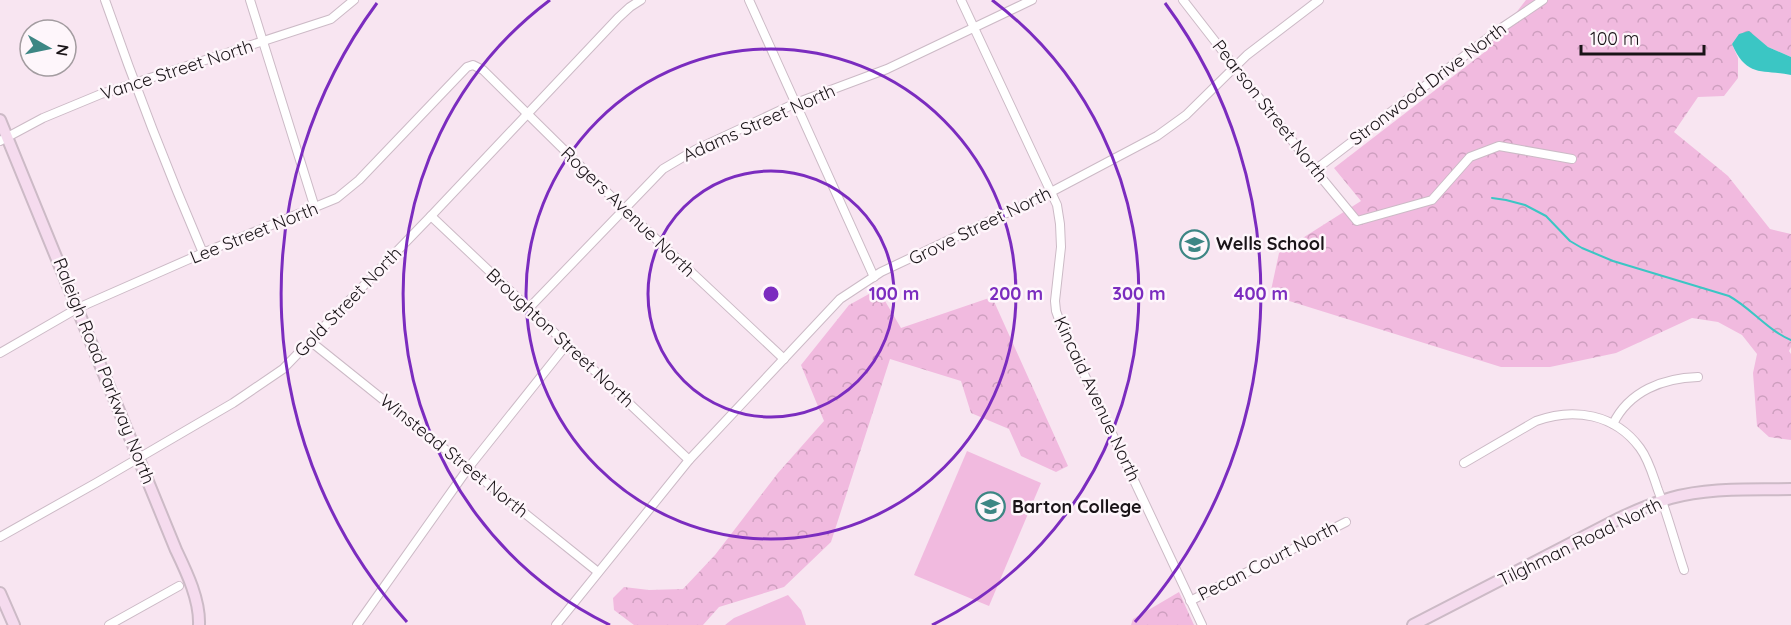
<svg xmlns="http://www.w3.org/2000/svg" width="1791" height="625" font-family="Quicksand,sans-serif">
<defs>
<pattern id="forest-crowns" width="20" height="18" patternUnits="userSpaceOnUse" patternTransform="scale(1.5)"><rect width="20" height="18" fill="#f1badf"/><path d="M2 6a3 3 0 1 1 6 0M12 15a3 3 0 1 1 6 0" fill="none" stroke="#ce9fbf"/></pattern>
</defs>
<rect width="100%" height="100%" fill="#f8e5f1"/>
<g fill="#f1badf">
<path d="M 967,451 L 1041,483 L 989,606 L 914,575 Z"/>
<path d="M 788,595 L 801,610 L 806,625 L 725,625 L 734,618 Z"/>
</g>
<g fill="url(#forest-crowns)">
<path d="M 1526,0 L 1791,0 L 1791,57 L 1768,47 L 1749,32 L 1732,44 L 1738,58 L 1738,78 L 1724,96 L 1698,97 L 1674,132 L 1728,176 L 1770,229 L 1791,234 L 1791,347 L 1789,351 L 1791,354 L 1791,440 L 1769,437 L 1757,426 L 1753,373 L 1757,354 L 1742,335 L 1718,322 L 1692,318 L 1616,353 L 1550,367 L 1501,367 L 1270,295 L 1279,253 L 1361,201 L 1334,168 L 1486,51 Z"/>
<path d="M 878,289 L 901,328 L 992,297 L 1068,466 L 1056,472 L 1021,456 L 1009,429 L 971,413 L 961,381 L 890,359 L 831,542 L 784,587 L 719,607 L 703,625 L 634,625 L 614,610 L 613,598 L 624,587 L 649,590 L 683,589 L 715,555 L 778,473 L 824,421 L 801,365 L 849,305 Z"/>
<path d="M 1179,592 L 1194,625 L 1131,625 L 1133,619 Z"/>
</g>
<path fill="#3bc6c4" d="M 1749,31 L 1768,47 L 1791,57 L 1791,75 C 1761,69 1747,78 1732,44 L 1739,34 Z"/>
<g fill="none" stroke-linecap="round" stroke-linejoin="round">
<path stroke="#3bc6c4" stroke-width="2" d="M 1492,198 L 1506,200 L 1525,205 L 1546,216 L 1570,241 L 1582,248 L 1613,261 L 1729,296 C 1751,308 1767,330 1791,340"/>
<defs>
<g id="street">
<path d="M 105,0 C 135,86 167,169 203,253"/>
<path d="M 250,0 L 315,208"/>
<path d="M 749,0 L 874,277"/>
<path d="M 961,0 L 1057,205 L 1060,224 L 1061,247 L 1055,301 L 1056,311 L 1061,325 L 1202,625"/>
<path d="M 1183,0 L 1315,170 L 1357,221 L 1432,200 L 1470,157 L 1499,146 L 1572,159"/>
<path d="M 0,141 L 43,118 L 101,94 L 331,19 L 354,0"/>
<path d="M 1315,170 L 1497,31 L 1543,0"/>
<path d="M 431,216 L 689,460"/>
<path d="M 529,308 L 663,169 L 695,150 L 796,103 L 887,69 L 1032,0"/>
<path d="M 310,341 L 598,572"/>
<path d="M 0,353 L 78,308 L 203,253 L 337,198 L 359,180 L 467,67 L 473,65 L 483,70 L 624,209 L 784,359"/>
<path d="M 1613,424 C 1629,391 1663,378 1698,377"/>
<path d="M 1464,463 L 1536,421 C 1574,407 1615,414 1640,448 C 1649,460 1653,476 1658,490 C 1668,516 1675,543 1684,570"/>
<path d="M 0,537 L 96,483 L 233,403 L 283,369 L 431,216 L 618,18 L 630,7 L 641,0"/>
<path d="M 1190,601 L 1346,522"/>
<path d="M 109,625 L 179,586"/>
<path d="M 357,625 L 469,467 L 567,344"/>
<path d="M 556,625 L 689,460 L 840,299 L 881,272 L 1051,192 L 1157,136 L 1186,115 L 1247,55 L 1319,0"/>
</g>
<g id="secondary">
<path d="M 0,120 L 176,550 C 187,573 200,600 199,625"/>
<path d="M 0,593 L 14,625"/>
<path d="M 1413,625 L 1620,518 C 1637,510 1653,503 1671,498 C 1710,487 1752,490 1791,489"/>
</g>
</defs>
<use href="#street" stroke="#ccbac6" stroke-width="10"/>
<use href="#secondary" stroke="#ccbac6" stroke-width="14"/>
<use href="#street" stroke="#fff" stroke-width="8"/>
<use href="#secondary" stroke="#f5dbee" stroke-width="10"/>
</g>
<g fill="none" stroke="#7b2cbf" stroke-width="3">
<circle cx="771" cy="294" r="123"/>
<circle cx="771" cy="294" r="245"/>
<path d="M610 625A368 368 0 0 1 550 0M992 0A368 368 0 0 1 932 625"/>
<path d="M407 622A490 490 0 0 1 377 3M1165 3A490 490 0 0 1 1135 622"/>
</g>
<defs>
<symbol id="school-ring" viewBox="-11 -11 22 22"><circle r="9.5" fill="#fef6fb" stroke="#3d8684" stroke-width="1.5"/><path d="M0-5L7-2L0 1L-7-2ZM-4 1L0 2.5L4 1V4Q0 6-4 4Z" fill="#3d8684"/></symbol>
<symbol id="university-ring" viewBox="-11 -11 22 22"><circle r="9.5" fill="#fef6fb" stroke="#3d8684" stroke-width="1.5"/><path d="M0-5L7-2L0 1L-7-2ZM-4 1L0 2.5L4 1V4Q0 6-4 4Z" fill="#3d8684"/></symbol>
</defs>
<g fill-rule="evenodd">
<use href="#school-ring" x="1178" y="228" width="33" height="33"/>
<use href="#university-ring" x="974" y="490" width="33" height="33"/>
</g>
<g text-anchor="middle" stroke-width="5" stroke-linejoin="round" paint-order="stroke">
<g font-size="18" fill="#1a1418" stroke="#fef6fb">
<text transform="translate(177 70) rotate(-18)" y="6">Vance Street North</text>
<text transform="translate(1428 84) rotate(-37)" y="6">Stronwood Drive North</text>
<text transform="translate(1270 111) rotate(52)" y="6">Pearson Street North</text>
<text transform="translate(759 123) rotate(-24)" y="6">Adams Street North</text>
<text transform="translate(628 212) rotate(44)" y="6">Rogers Avenue North</text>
<text transform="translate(980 226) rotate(-26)" y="6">Grove Street North</text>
<text transform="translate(254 233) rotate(-22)" y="6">Lee Street North</text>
<text transform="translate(348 302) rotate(-46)" y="6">Gold Street North</text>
<text transform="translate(560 338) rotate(43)" y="6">Broughton Street North</text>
<text transform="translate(104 371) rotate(68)" y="6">Raleigh Road Parkway North</text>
<text transform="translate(1097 399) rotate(65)" y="6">Kincaid Avenue North</text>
<text transform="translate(454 456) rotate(39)" y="6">Winstead Street North</text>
<text transform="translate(1580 542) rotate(-26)" y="6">Tilghman Road North</text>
<text transform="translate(1268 561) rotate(-27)" y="6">Pecan Court North</text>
</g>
<g font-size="18" font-weight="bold" fill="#1a1418" stroke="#fef6fb" text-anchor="start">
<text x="1216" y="250">Wells School</text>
<text x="1012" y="513">Barton College</text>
</g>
</g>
<circle cx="771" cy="294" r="9" fill="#7b2cbf" stroke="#fef6fb" stroke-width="3"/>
<g font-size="18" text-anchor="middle" font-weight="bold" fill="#7b2cbf" stroke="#fef6fb" stroke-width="5" stroke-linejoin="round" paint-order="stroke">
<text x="894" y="300">100 m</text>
<text x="1016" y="300">200 m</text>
<text x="1139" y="300">300 m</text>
<text x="1261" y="300">400 m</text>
</g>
<g transform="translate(48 48) rotate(99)"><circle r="28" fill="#fef6fb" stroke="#a39ca0" stroke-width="1.5"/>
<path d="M0-4.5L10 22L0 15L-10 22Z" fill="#3d8684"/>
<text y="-9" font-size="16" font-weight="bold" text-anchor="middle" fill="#1a1418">N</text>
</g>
<path d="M1581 45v9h123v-9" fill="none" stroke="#1a1418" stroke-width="3"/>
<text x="1590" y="45" font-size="18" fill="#1a1418" stroke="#fef6fb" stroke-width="4.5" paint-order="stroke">100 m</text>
</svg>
